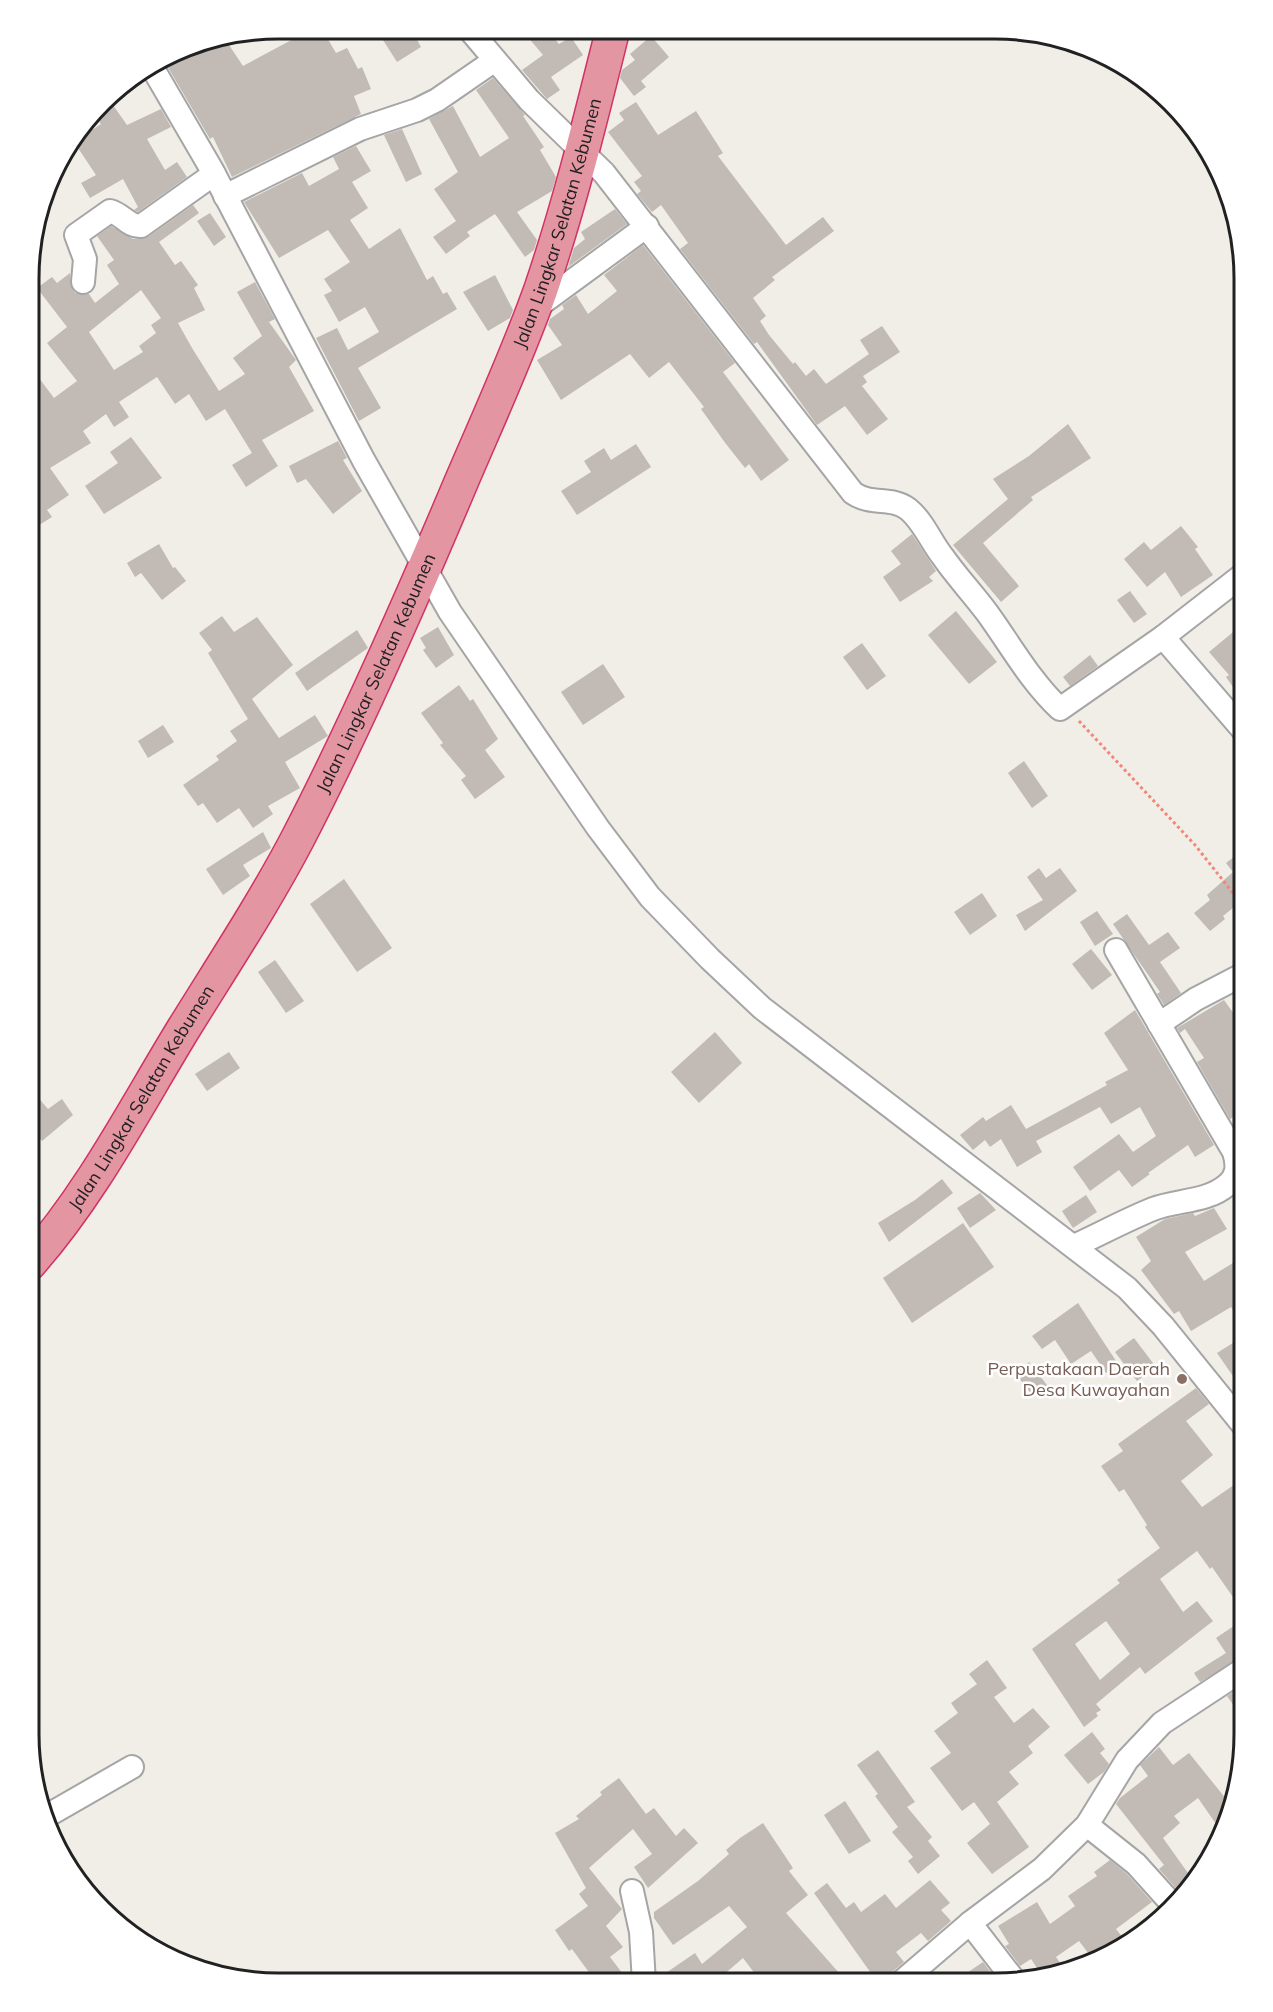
<svg xmlns="http://www.w3.org/2000/svg" width="1273" height="2012" font-family="Mulish,sans-serif">
<rect width="100%" height="100%" fill="#f1eee8"/>
<g fill="#c1bab5" fill-rule="evenodd">
<path d="M 312,29 L 322,29 L 336,53 L 347,48 L 358,69 L 362,67 L 371,89 L 354,96 L 361,114 L 232,177 L 213,137 L 210,139 L 166,64 L 196,45 L 225,39 L 243,66 Z"/>
<path d="M 376,29 L 411,29 L 421,47 L 397,62 Z"/>
<path d="M 521,29 L 547,29 L 559,44 L 571,37 L 583,55 L 551,77 L 560,90 L 547,99 L 522,70 L 543,55 Z"/>
<path d="M 651,36 L 669,57 L 641,81 L 646,87 L 634,96 L 620,78 L 622,70 L 635,60 L 630,54 Z"/>
<path d="M 493,78 L 525,115 L 523,116 L 544,147 L 540,150 L 556,177 L 552,191 L 517,212 L 537,240 L 534,250 L 525,257 L 495,214 L 467,232 L 470,236 L 446,254 L 433,237 L 456,221 L 434,189 L 458,172 L 429,119 L 453,106 L 480,157 L 509,138 L 476,90 Z"/>
<path d="M 108,98 L 127,125 L 161,109 L 171,127 L 147,139 L 165,170 L 177,162 L 187,177 L 138,212 L 134,210 L 138,207 L 123,179 L 90,198 L 81,183 L 96,175 L 74,142 L 101,124 L 94,115 Z"/>
<path d="M 636,102 L 658,135 L 696,111 L 723,153 L 718,156 L 786,245 L 823,217 L 834,231 L 772,277 L 775,280 L 753,298 L 766,316 L 760,321 L 769,335 L 793,364 L 795,362 L 806,376 L 814,369 L 826,384 L 869,354 L 860,340 L 882,326 L 900,352 L 863,376 L 867,382 L 862,386 L 888,419 L 867,435 L 845,406 L 817,425 L 757,342 L 754,344 L 680,249 L 688,243 L 661,205 L 652,212 L 637,194 L 641,191 L 634,182 L 642,176 L 608,132 L 624,120 L 619,113 Z"/>
<path d="M 402,129 L 422,174 L 406,182 L 384,135 Z"/>
<path d="M 356,146 L 371,171 L 352,182 L 368,208 L 350,220 L 369,249 L 400,228 L 427,280 L 433,276 L 443,294 L 447,292 L 457,309 L 358,368 L 381,408 L 359,421 L 316,338 L 337,328 L 348,350 L 379,332 L 365,307 L 339,322 L 324,295 L 332,291 L 324,279 L 350,262 L 328,230 L 279,258 L 244,202 L 302,173 L 309,186 L 339,169 L 333,157 Z"/>
<path d="M 193,205 L 199,213 L 159,242 L 175,265 L 181,261 L 198,285 L 194,288 L 205,310 L 178,323 L 192,348 L 219,391 L 245,374 L 233,358 L 262,336 L 237,292 L 255,282 L 275,319 L 269,322 L 296,360 L 289,367 L 314,411 L 262,440 L 278,466 L 246,487 L 232,465 L 252,453 L 225,409 L 206,421 L 189,394 L 175,404 L 157,377 L 119,402 L 129,417 L 114,427 L 106,414 L 83,431 L 91,443 L 50,468 L 69,495 L 47,510 L 52,517 L 36,527 L 30,518 L 30,366 L 54,398 L 77,381 L 47,343 L 67,327 L 37,288 L 52,277 L 57,283 L 70,273 L 71,287 L 75,293 L 89,294 L 95,303 L 119,284 L 107,265 L 114,260 L 97,236 L 111,226 L 133,239 L 148,237 ZM 141,290 L 161,318 L 151,325 L 156,333 L 139,346 L 143,352 L 114,370 L 89,332 Z"/>
<path d="M 615,209 L 627,224 L 568,267 L 574,248 L 585,239 L 581,232 Z"/>
<path d="M 210,213 L 226,237 L 214,246 L 197,221 Z"/>
<path d="M 643,245 L 735,363 L 723,372 L 789,460 L 761,481 L 749,464 L 745,468 L 726,444 L 701,409 L 704,407 L 669,362 L 649,378 L 630,354 L 561,400 L 537,360 L 562,345 L 548,325 L 550,319 L 564,309 L 562,305 L 576,295 L 588,314 L 617,291 L 604,275 Z"/>
<path d="M 495,275 L 513,310 L 510,318 L 488,331 L 463,292 Z"/>
<path d="M 1068,424 L 1091,458 L 1031,497 L 1033,500 L 983,543 L 1019,586 L 1001,602 L 953,545 L 1008,499 L 993,479 L 1029,456 Z"/>
<path d="M 131,437 L 162,478 L 104,514 L 85,486 L 118,463 L 110,452 Z"/>
<path d="M 338,441 L 347,458 L 343,460 L 362,491 L 333,514 L 306,479 L 297,483 L 289,466 Z"/>
<path d="M 636,444 L 651,467 L 577,515 L 561,491 L 591,472 L 584,461 L 604,448 L 611,460 Z"/>
<path d="M 1181,526 L 1198,547 L 1195,549 L 1213,575 L 1181,597 L 1165,572 L 1147,587 L 1124,559 L 1144,542 L 1151,550 Z"/>
<path d="M 912,534 L 936,571 L 929,577 L 933,581 L 900,602 L 883,577 L 901,564 L 891,551 Z"/>
<path d="M 159,544 L 173,568 L 175,567 L 186,581 L 162,600 L 141,573 L 135,577 L 127,563 Z"/>
<path d="M 1130,591 L 1147,614 L 1134,623 L 1117,600 Z"/>
<path d="M 956,611 L 997,662 L 969,684 L 928,635 Z"/>
<path d="M 222,616 L 234,632 L 257,617 L 293,665 L 252,699 L 279,738 L 315,715 L 328,736 L 285,762 L 300,788 L 268,806 L 273,814 L 253,828 L 239,808 L 217,823 L 203,803 L 198,806 L 183,785 L 219,760 L 216,756 L 237,741 L 230,731 L 248,719 L 208,653 L 212,650 L 199,633 Z"/>
<path d="M 1244,623 L 1244,703 L 1226,677 L 1229,675 L 1209,652 Z"/>
<path d="M 438,627 L 454,655 L 436,668 L 423,650 L 426,648 L 420,638 Z"/>
<path d="M 357,630 L 368,648 L 307,691 L 295,673 Z"/>
<path d="M 862,643 L 886,676 L 867,690 L 843,657 Z"/>
<path d="M 1090,655 L 1098,666 L 1070,686 L 1063,677 Z"/>
<path d="M 603,664 L 625,697 L 583,725 L 561,692 Z"/>
<path d="M 459,685 L 470,701 L 473,699 L 498,739 L 485,750 L 505,777 L 475,799 L 461,780 L 466,776 L 440,745 L 443,743 L 421,713 Z"/>
<path d="M 163,725 L 174,742 L 148,758 L 138,741 Z"/>
<path d="M 1024,761 L 1048,796 L 1032,808 L 1008,773 Z"/>
<path d="M 263,832 L 271,848 L 243,865 L 250,876 L 223,895 L 206,869 Z"/>
<path d="M 1244,849 L 1244,894 L 1236,900 L 1239,903 L 1223,916 L 1225,919 L 1210,931 L 1194,913 L 1210,900 L 1207,895 L 1233,872 L 1226,863 Z"/>
<path d="M 1039,868 L 1046,878 L 1060,868 L 1077,891 L 1025,931 L 1016,915 L 1043,900 L 1027,877 Z"/>
<path d="M 344,879 L 392,948 L 357,972 L 310,904 Z"/>
<path d="M 982,893 L 997,916 L 970,935 L 954,912 Z"/>
<path d="M 1097,911 L 1113,934 L 1095,946 L 1080,922 Z"/>
<path d="M 1127,914 L 1149,945 L 1168,932 L 1180,948 L 1160,962 L 1181,993 L 1164,1005 L 1157,994 L 1160,992 L 1113,924 Z"/>
<path d="M 1091,949 L 1112,975 L 1092,990 L 1072,964 Z"/>
<path d="M 275,960 L 304,1001 L 286,1013 L 258,972 Z"/>
<path d="M 1224,1000 L 1244,1028 L 1244,1090 L 1240,1090 L 1244,1097 L 1244,1110 L 1230,1119 L 1197,1062 L 1204,1058 L 1185,1029 L 1180,1033 L 1177,1028 Z"/>
<path d="M 1135,1010 L 1214,1145 L 1195,1157 L 1188,1145 L 1148,1173 L 1150,1174 L 1132,1187 L 1119,1170 L 1090,1191 L 1073,1167 L 1119,1134 L 1133,1152 L 1156,1136 L 1140,1107 L 1111,1124 L 1100,1107 L 1036,1141 L 1042,1152 L 1017,1167 L 1001,1139 L 990,1147 L 985,1140 L 973,1150 L 960,1135 L 983,1117 L 986,1121 L 1011,1105 L 1026,1129 L 1107,1085 L 1105,1082 L 1128,1070 L 1104,1033 Z"/>
<path d="M 715,1032 L 742,1063 L 699,1103 L 671,1072 Z"/>
<path d="M 229,1052 L 240,1068 L 207,1091 L 195,1074 Z"/>
<path d="M 29,1087 L 48,1109 L 62,1099 L 73,1115 L 42,1141 L 29,1126 Z"/>
<path d="M 942,1179 L 953,1193 L 889,1242 L 878,1223 L 915,1200 Z"/>
<path d="M 980,1193 L 996,1210 L 970,1228 L 957,1208 Z"/>
<path d="M 1086,1195 L 1097,1212 L 1073,1228 L 1062,1211 Z"/>
<path d="M 1214,1208 L 1227,1229 L 1185,1252 L 1204,1281 L 1244,1256 L 1244,1329 L 1231,1307 L 1191,1331 L 1179,1311 L 1174,1314 L 1141,1270 L 1151,1261 L 1136,1237 L 1165,1219 L 1193,1213 L 1195,1216 Z"/>
<path d="M 963,1223 L 994,1267 L 912,1323 L 883,1278 Z"/>
<path d="M 1078,1303 L 1118,1364 L 1106,1373 L 1091,1351 L 1071,1364 L 1055,1340 L 1042,1349 L 1032,1336 Z"/>
<path d="M 1244,1336 L 1244,1392 L 1217,1353 Z"/>
<path d="M 1134,1338 L 1156,1367 L 1137,1381 L 1115,1352 Z"/>
<path d="M 1029,1362 L 1047,1385 L 1033,1396 L 1015,1373 Z"/>
<path d="M 1196,1388 L 1209,1404 L 1186,1421 L 1213,1455 L 1181,1481 L 1202,1507 L 1244,1478 L 1244,1613 L 1212,1567 L 1210,1569 L 1197,1551 L 1160,1579 L 1183,1612 L 1197,1601 L 1213,1621 L 1145,1674 L 1140,1667 L 1096,1704 L 1101,1710 L 1096,1713 L 1098,1716 L 1084,1727 L 1032,1649 L 1120,1583 L 1117,1580 L 1160,1548 L 1145,1527 L 1147,1525 L 1124,1489 L 1119,1492 L 1101,1466 L 1123,1451 L 1118,1444 ZM 1106,1621 L 1130,1654 L 1100,1680 L 1075,1644 Z"/>
<path d="M 1244,1619 L 1244,1656 L 1200,1682 L 1194,1673 L 1226,1653 L 1216,1638 Z"/>
<path d="M 987,1660 L 1007,1688 L 994,1697 L 1014,1723 L 1033,1708 L 1050,1727 L 1028,1746 L 1033,1753 L 1009,1772 L 1019,1784 L 997,1802 L 1029,1847 L 992,1874 L 967,1843 L 990,1824 L 974,1802 L 962,1811 L 930,1768 L 951,1753 L 934,1731 L 958,1713 L 951,1703 L 977,1684 L 969,1674 Z"/>
<path d="M 1244,1685 L 1244,1720 L 1227,1696 Z"/>
<path d="M 1092,1732 L 1105,1749 L 1100,1753 L 1109,1764 L 1104,1772 L 1088,1784 L 1064,1755 Z"/>
<path d="M 1159,1747 L 1173,1765 L 1189,1753 L 1231,1805 L 1223,1834 L 1198,1798 L 1174,1816 L 1180,1823 L 1163,1838 L 1195,1883 L 1181,1894 L 1159,1869 L 1164,1865 L 1116,1804 L 1120,1798 L 1148,1776 L 1140,1765 Z"/>
<path d="M 878,1750 L 915,1802 L 907,1807 L 932,1837 L 928,1841 L 940,1856 L 918,1874 L 908,1861 L 913,1857 L 892,1832 L 898,1827 L 875,1796 L 878,1794 L 857,1765 Z"/>
<path d="M 619,1778 L 646,1814 L 654,1808 L 676,1836 L 684,1828 L 698,1843 L 648,1888 L 634,1867 L 652,1854 L 633,1829 L 589,1868 L 622,1909 L 606,1926 L 623,1947 L 610,1957 L 629,1982 L 596,1982 L 572,1949 L 569,1951 L 555,1930 L 588,1906 L 579,1894 L 586,1888 L 555,1833 L 579,1819 L 576,1816 L 602,1795 L 600,1792 Z"/>
<path d="M 845,1801 L 871,1841 L 849,1854 L 824,1815 Z"/>
<path d="M 763,1823 L 793,1868 L 789,1871 L 808,1895 L 786,1913 L 848,1983 L 762,1983 L 743,1958 L 714,1983 L 657,1983 L 657,1979 L 695,1953 L 702,1964 L 747,1927 L 729,1906 L 673,1945 L 654,1918 L 654,1912 L 698,1881 L 729,1854 L 726,1850 L 740,1838 Z"/>
<path d="M 1110,1860 L 1127,1874 L 1152,1902 L 1116,1929 L 1127,1943 L 1095,1962 L 1079,1941 L 1056,1957 L 1065,1970 L 1041,1974 L 1031,1959 L 1020,1966 L 1005,1946 L 1009,1944 L 998,1926 L 1037,1902 L 1050,1924 L 1075,1906 L 1068,1896 L 1097,1876 L 1094,1872 Z"/>
<path d="M 930,1880 L 950,1903 L 941,1910 L 951,1921 L 928,1941 L 921,1933 L 896,1952 L 904,1962 L 891,1973 L 887,1983 L 878,1983 L 814,1893 L 827,1883 L 846,1908 L 854,1902 L 861,1912 L 885,1894 L 896,1908 Z"/>
<path d="M 983,1962 L 998,1982 L 996,1983 L 952,1983 Z"/>
</g>
<g fill="none" stroke-linecap="round" stroke-linejoin="round">
<defs>
<g id="minor">
<path d="M 469,29 L 529,100 L 604,173 L 853,493 C 872,506 891,496 908,509 C 923,521 931,542 943,557 C 957,577 974,595 988,614 C 1011,646 1031,682 1060,709 L 1163,637"/>
<path d="M 152,67 L 212,170 L 364,461 L 450,612 L 598,828 L 650,897 L 710,959 L 762,1008 L 1127,1288 L 1163,1326 L 1244,1426"/>
<path d="M 225,196 L 360,129 L 417,110 L 437,100 L 495,60"/>
<path d="M 83,282 L 85,259 L 76,235 L 110,211 C 122,214 129,227 141,226 L 214,174"/>
<path d="M 534,309 L 647,226"/>
<path d="M 1244,731 L 1163,637 L 1244,574"/>
<path d="M 1159,1024 L 1196,999 L 1244,974"/>
<path d="M 1074,1246 C 1100,1234 1126,1220 1153,1209 C 1176,1200 1208,1202 1227,1185 C 1238,1176 1238,1165 1234,1152 L 1116,950"/>
<path d="M 45,1817 L 132,1767"/>
<path d="M 1087,1825 L 1136,1864 L 1173,1905"/>
<path d="M 632,1891 L 641,1932 L 644,1983"/>
<path d="M 970,1923 L 1014,1980"/>
<path d="M 900,1983 L 970,1923 L 1042,1869 L 1087,1825 L 1127,1760 L 1162,1723 L 1244,1669"/>
</g>
<g id="highway">
<path id="s1" d="M 29,1264 C 92,1193 135,1108 184,1028 C 223,965 264,903 298,838 C 358,722 411,601 462,480 C 489,417 518,354 541,289 C 570,204 591,117 613,29"/>
</g>
</defs>
<use href="#minor" stroke="#a5a5a5" stroke-width="26"/>
<use href="#highway" stroke="#d23265" stroke-width="36"/>
<path stroke="#f28777" stroke-width="3" stroke-dasharray="3 3" stroke-linecap="butt" d="M 1079,721 L 1195,845 L 1244,907"/>
<use href="#minor" stroke="#fff" stroke-width="22"/>
<use href="#highway" stroke="#e395a2" stroke-width="33"/>
</g>
<circle fill="#8d6e63" stroke="#fff" stroke-width="2" cx="1182" cy="1379" r="6"/>
<g text-anchor="middle" stroke-width="5" stroke-linejoin="round" paint-order="stroke">
<g font-size="18" fill="#212121" stroke="#fff">
<text dy="6" stroke="none"><textPath href="#s1" startOffset="1173">Jalan Lingkar Selatan Kebumen</textPath></text>
<text dy="6" stroke="none"><textPath href="#s1" startOffset="687">Jalan Lingkar Selatan Kebumen</textPath></text>
<text dy="6" stroke="none"><textPath href="#s1" startOffset="201">Jalan Lingkar Selatan Kebumen</textPath></text>
</g>
<g font-size="18" fill="#785e54" stroke="#fff" text-anchor="end">
<text x="1170" y="1375">Perpustakaan Daerah<tspan x="1170" dy="21">Desa Kuwayahan</tspan></text>
</g>
</g>
<path d="M0 0H1273V2012H0ZM278 39H995A239 239 0 0 1 1234 278V1734A239 239 0 0 1 995 1973H278A239 239 0 0 1 39 1734V278A239 239 0 0 1 278 39Z" fill="#fff" fill-rule="evenodd"/>
<path fill="none" stroke="#212121" stroke-width="3" d="M278 39H995A239 239 0 0 1 1234 278V1734A239 239 0 0 1 995 1973H278A239 239 0 0 1 39 1734V278A239 239 0 0 1 278 39Z"/>
</svg>
